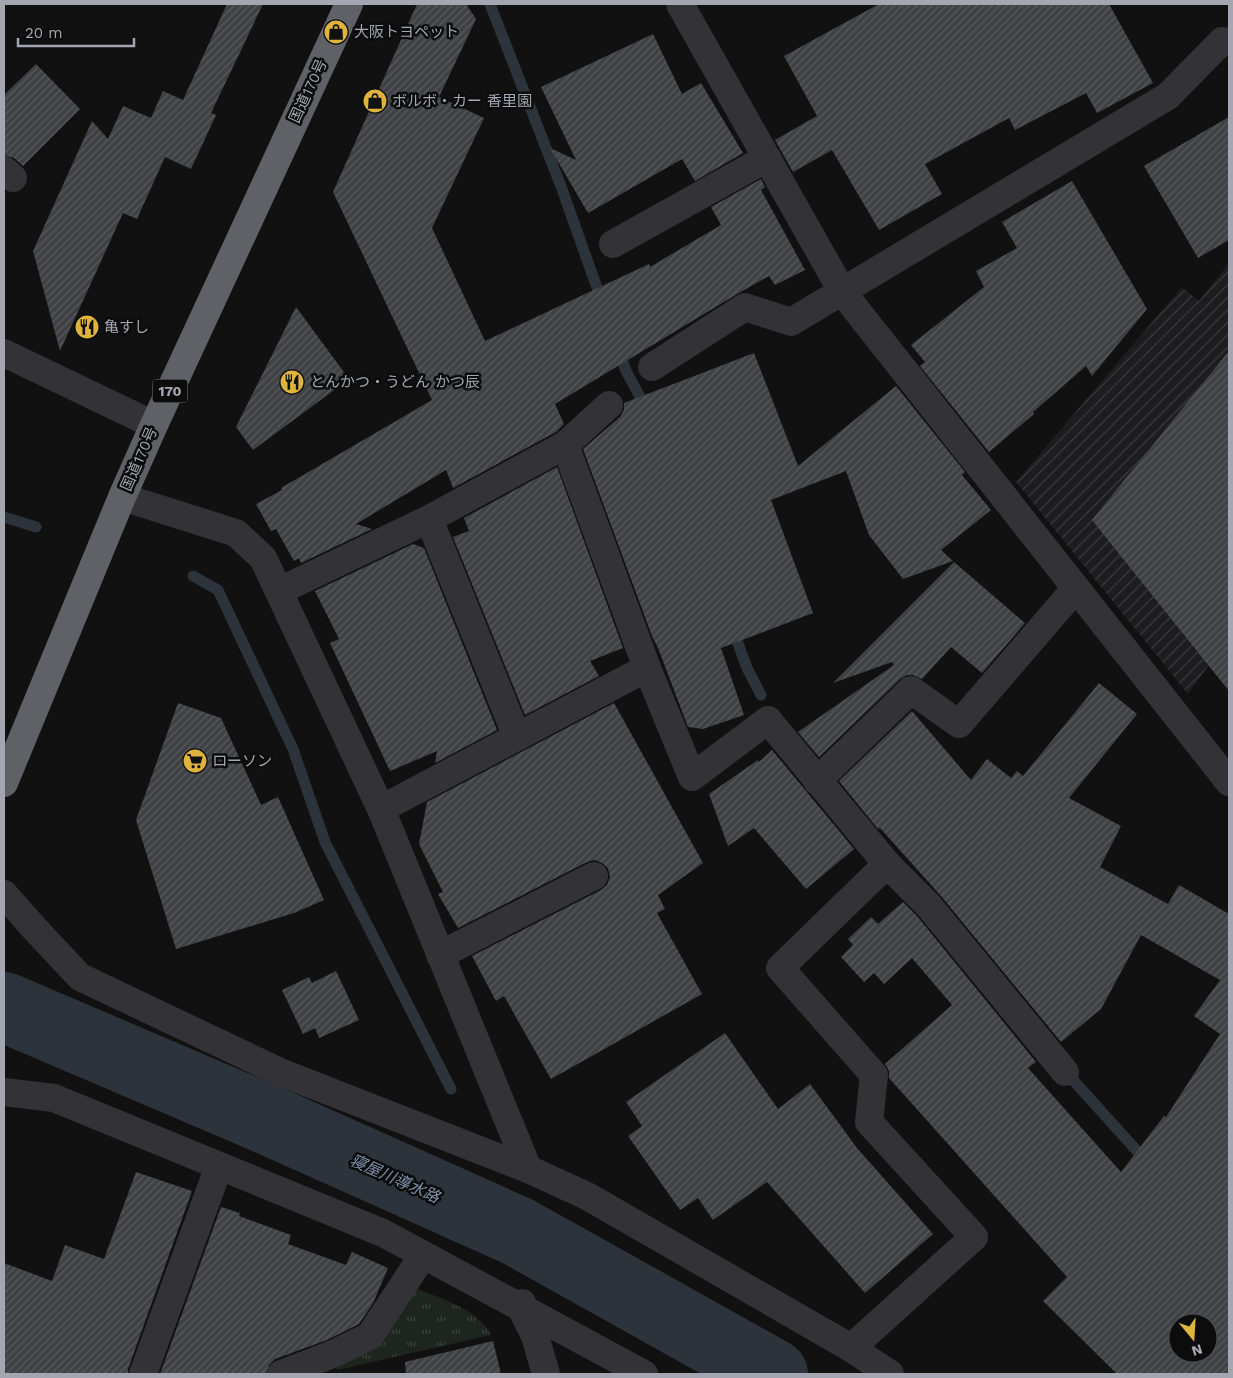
<svg xmlns="http://www.w3.org/2000/svg" width="1233" height="1378" font-family="'Work Sans','Noto Sans JP',sans-serif">
<defs>
<pattern id="industrial-furrows" width="10" height="10" patternUnits="userSpaceOnUse" patternTransform="scale(1.25)"><rect width="10" height="10" fill="#1d1d1f"/><path d="M-1 1l2-2M0 10L10 0M9 11l2-2" fill="none" stroke="#3b3b3d"/></pattern>
<pattern id="park-tufts" width="24" height="20" patternUnits="userSpaceOnUse" patternTransform="scale(1.25)"><rect width="24" height="20" fill="#1e251f"/><path d="M3 7l-1-3M5 7V3M7 7l1-3M15 17l-1-3M17 17v-4M19 17l1-3" fill="none" stroke="#3c423d"/></pattern>
<pattern id="building-hatch" width="6" height="6" patternUnits="userSpaceOnUse" patternTransform="scale(1.25)"><rect width="6" height="6" fill="#404145"/><path d="M-1 1l2-2M0 6l6-6M5 7l2-2" fill="none" stroke="#595a5d"/></pattern>
</defs>
<rect width="100%" height="100%" fill="#111112"/>
<path fill="url(#industrial-furrows)" d="M 1229,263 L 1229,637 L 1188,694 L 1016,482 L 1182,287 L 1199,301 Z"/>
<path fill="url(#park-tufts)" d="M 412,1287 C 437,1297 479,1309 491,1335 L 337,1370 L 334,1364 Z"/>
<g fill="none" stroke-linecap="round" stroke-linejoin="round">
<g stroke="#2c333a" stroke-width="11">
<path d="M 490,4 L 562,189 L 602,302"/>
<path d="M 619,350 L 626,371 L 647,410"/>
<path d="M 4,517 L 36,527"/>
<path d="M 193,576 L 218,590 L 293,749 L 325,842 L 451,1089"/>
<path d="M 732,627 L 747,668 L 761,695"/>
<path d="M 1074,1081 L 1146,1161"/>
</g>
<path stroke="#2c333a" stroke-width="70" d="M 4,1007 L 262,1117 L 517,1231 L 773,1374"/>
</g>
<g fill="url(#building-hatch)" fill-rule="evenodd">
<path d="M 227,4 L 263,4 L 211,113 L 216,115 L 191,169 L 165,157 L 137,219 L 123,213 L 60,351 L 33,251 L 92,121 L 108,139 L 123,106 L 151,118 L 163,91 L 183,100 Z"/>
<path d="M 417,4 L 466,4 L 476,19 L 439,97 L 484,118 L 432,228 L 485,341 L 649,264 L 650,267 L 721,225 L 711,207 L 761,179 L 765,187 L 761,190 L 805,270 L 775,285 L 769,276 L 737,294 L 555,404 L 564,424 L 556,432 L 453,488 L 446,470 L 356,524 L 372,529 L 301,563 L 299,558 L 294,561 L 276,529 L 271,531 L 256,504 L 282,490 L 281,488 L 432,400 L 333,192 Z"/>
<path d="M 879,4 L 1109,4 L 1153,83 L 1097,113 L 1086,93 L 1015,130 L 1009,118 L 925,164 L 942,194 L 879,230 L 832,150 L 793,172 L 775,140 L 817,116 L 784,56 Z"/>
<path d="M 653,34 L 682,94 L 701,83 L 743,153 L 695,181 L 682,159 L 588,213 L 550,148 L 576,160 L 541,87 Z"/>
<path d="M 36,64 L 80,109 L 23,166 L 14,158 L 4,155 L 4,95 Z"/>
<path d="M 1229,117 L 1229,240 L 1198,258 L 1144,166 Z"/>
<path d="M 1072,181 L 1147,309 L 1092,376 L 1086,366 L 1033,412 L 1034,414 L 989,452 L 920,366 L 925,362 L 911,345 L 984,287 L 976,271 L 1017,248 L 1002,222 Z"/>
<path d="M 296,307 L 349,379 L 253,450 L 236,427 Z"/>
<path d="M 1229,351 L 1229,691 L 1092,520 Z"/>
<path d="M 754,353 L 798,466 L 896,386 L 965,472 L 962,475 L 991,510 L 941,550 L 953,561 L 903,579 L 869,535 L 846,471 L 771,500 L 813,613 L 721,648 L 744,715 L 703,729 L 688,727 L 658,648 L 652,636 L 583,449 L 620,417 L 624,410 L 624,403 Z"/>
<path d="M 557,467 L 623,648 L 590,661 L 599,676 L 525,715 L 453,537 L 469,531 L 464,518 Z"/>
<path d="M 413,544 L 424,548 L 497,730 L 435,763 L 437,751 L 390,771 L 330,643 L 339,639 L 315,591 Z"/>
<path d="M 954,562 L 1025,623 L 982,673 L 951,647 L 922,679 L 913,675 L 907,675 L 900,679 L 819,757 L 798,732 L 894,665 L 892,662 L 833,683 Z"/>
<path d="M 1099,683 L 1137,714 L 1069,798 L 1121,826 L 1100,867 L 1168,904 L 1179,885 L 1229,914 L 1229,1374 L 1117,1374 L 1043,1301 L 1067,1277 L 889,1078 L 889,1071 L 885,1064 L 952,1005 L 912,958 L 884,984 L 874,973 L 864,982 L 841,957 L 853,945 L 848,939 L 871,917 L 878,924 L 903,902 L 917,916 L 1036,1062 L 1028,1068 L 1121,1172 L 1164,1116 L 1166,1117 L 1220,1034 L 1194,1016 L 1220,980 L 1141,935 L 1101,1009 L 1061,1042 L 941,896 L 880,828 L 878,829 L 839,781 L 912,711 L 971,780 L 987,759 L 1011,778 L 1017,771 L 1023,776 ZM 1178,1323 L 1208,1323 L 1208,1353 L 1178,1353 Z"/>
<path d="M 178,703 L 221,718 L 261,805 L 278,797 L 324,900 L 294,913 L 176,949 L 136,820 Z"/>
<path d="M 614,703 L 703,863 L 658,895 L 665,909 L 657,913 L 702,994 L 551,1079 L 504,996 L 496,1001 L 472,956 L 601,890 L 607,885 L 610,877 L 608,868 L 602,863 L 595,860 L 587,862 L 458,928 L 438,894 L 443,892 L 419,844 L 427,802 Z"/>
<path d="M 772,750 L 854,849 L 806,889 L 754,828 L 728,846 L 709,794 L 758,760 L 759,762 Z"/>
<path d="M 336,971 L 359,1020 L 319,1038 L 315,1028 L 303,1034 L 282,990 L 309,977 L 312,983 Z"/>
<path d="M 725,1033 L 778,1109 L 810,1084 L 857,1148 L 933,1234 L 865,1293 L 767,1182 L 713,1220 L 698,1198 L 680,1210 L 628,1136 L 642,1126 L 626,1102 Z"/>
<path d="M 136,1172 L 192,1191 L 128,1369 L 128,1374 L 4,1374 L 4,1263 L 52,1281 L 65,1245 L 104,1259 Z"/>
<path d="M 221,1207 L 240,1213 L 239,1216 L 291,1235 L 288,1244 L 346,1265 L 352,1252 L 388,1268 L 373,1303 L 359,1324 L 327,1340 L 275,1359 L 269,1365 L 266,1374 L 160,1374 Z"/>
<path d="M 493,1341 L 501,1374 L 406,1374 L 405,1362 Z"/>
</g>
<g fill="none" stroke-linecap="round" stroke-linejoin="round">
<g stroke="#333337" stroke-width="28">
<path d="M 680,4 L 843,293 L 1229,782"/>
<path d="M 4,170 L 13,178"/>
<path d="M 613,244 L 767,158"/>
<path d="M 4,353 L 154,425"/>
<path d="M 652,367 L 745,307 L 791,322 L 1168,96 L 1222,41"/>
<path d="M 565,445 L 647,668"/>
<path d="M 122,497 L 236,533 L 263,558 L 381,809 L 528,1169"/>
<path d="M 429,519 L 517,737"/>
<path d="M 279,591 L 429,519 L 565,445 L 609,405"/>
<path d="M 817,781 L 911,690 L 959,724 L 1076,588"/>
<path d="M 381,809 L 647,668 L 692,777 L 768,720 L 887,864 L 929,906 L 1065,1072"/>
<path d="M 4,894 L 35,929 L 80,977 L 280,1072 L 528,1169 L 587,1196 L 851,1348 L 890,1374"/>
<path d="M 440,955 L 594,876"/>
<path d="M 4,1092 L 54,1098 L 383,1233 L 644,1374"/>
<path d="M 522,1303 L 521,1308 L 535,1336 L 546,1374"/>
<path d="M 851,1348 L 974,1237 L 869,1122 L 874,1075 L 780,968 L 887,864"/>
<path d="M 143,1374 L 219,1166"/>
<path d="M 281,1374 L 333,1354 L 370,1336 L 423,1255"/>
</g>
<path stroke="#5f6167" stroke-width="28" d="M 4,783 L 122,497 L 154,425 L 349,4"/>
</g>
<defs>
<symbol id="shop-disc" viewBox="-11 -11 22 22"><circle r="9.5" fill="#deb43e" stroke="#0c0c0d"/><path d="M-5-2.5h2.3a2.7 3.5 0 0 1 5.4 0H5L5.5 6h-11ZM-1.5-2.5h3a1.5 2.3 0 0 0-3 0Z" fill="#111"/></symbol>
<symbol id="restaurant-disc" viewBox="-11 -11 22 22"><circle r="9.5" fill="#deb43e" stroke="#0c0c0d"/><path d="M-5-6h1v4h1v-4h1v4h1v-4h1v5L-1.5 .5V6h-2V.5L-5-1ZM5-6V6H3V1.5H1.5Q1.5-4 5-6Z" fill="#111"/></symbol>
<symbol id="supermarket-disc" viewBox="-11 -11 22 22"><circle r="9.5" fill="#deb43e" stroke="#0c0c0d"/><path d="M-6-5.5h2.5l.6 2H6L4.5 2H-2.5L-4.4-4H-6ZM-1.5 3.2a1.3 1.3 0 1 0 .1 0ZM3 3.2a1.3 1.3 0 1 0 .1 0Z" fill="#111"/></symbol>
</defs>
<g fill-rule="evenodd">
<use href="#shop-disc" x="322" y="18" width="28" height="28"/>
<use href="#shop-disc" x="361" y="87" width="28" height="28"/>
<use href="#restaurant-disc" x="73" y="313" width="28" height="28"/>
<use href="#restaurant-disc" x="278" y="368" width="28" height="28"/>
<use href="#supermarket-disc" x="181" y="747" width="28" height="28"/>
</g>
<g text-anchor="middle" stroke-width="5" stroke-linejoin="round" paint-order="stroke">
<rect fill="#0c0c0d" stroke="#767880" stroke-width="1" x="152.5" y="379.5" width="35" height="23" rx="4"/>
<g font-size="14" font-weight="bold" fill="#a4a7b2">
<text x="170" y="396">170</text>
</g>
<g font-size="15" fill="#a4a7b2" stroke="#0c0c0d" text-anchor="start">
<text x="354" y="37">大阪トヨペット</text>
<text x="392" y="106">ボルボ・カー 香里園</text>
<text x="104" y="332">亀すし</text>
<text x="310" y="387">とんかつ・うどん かつ辰</text>
<text x="212" y="766">ローソン</text>
</g>
<g font-size="15" fill="#a4a7b2" stroke="#0c0c0d">
<text transform="translate(308 91) rotate(-65)" y="5">国道170号</text>
<text transform="translate(139 459) rotate(-66)" y="5">国道170号</text>
</g>
<g font-size="16" font-style="italic" fill="#7e92aa" stroke="#0c0c0d">
<text transform="translate(395 1178) rotate(24)" y="6">寝屋川導水路</text>
</g>
</g>
<rect width="1233" height="1378" fill="none" stroke="#a4a7b2" stroke-width="10"/>
<g transform="translate(1193 1338) rotate(162)"><circle r="24" fill="#0c0c0d" stroke="#494a4f"/>
<path d="M0-4L9 19L0 12L-9 19Z" fill="#deb43e"/>
<text y="-8" font-size="14" font-weight="bold" text-anchor="middle" fill="#a4a7b2">N</text>
</g>
<path d="M18 38v8h116v-8" fill="none" stroke="#a4a7b2" stroke-width="2.5"/>
<text x="25" y="38" font-size="15" fill="#a4a7b2" stroke="#0c0c0d" stroke-width="4" paint-order="stroke">20 m</text>
</svg>
